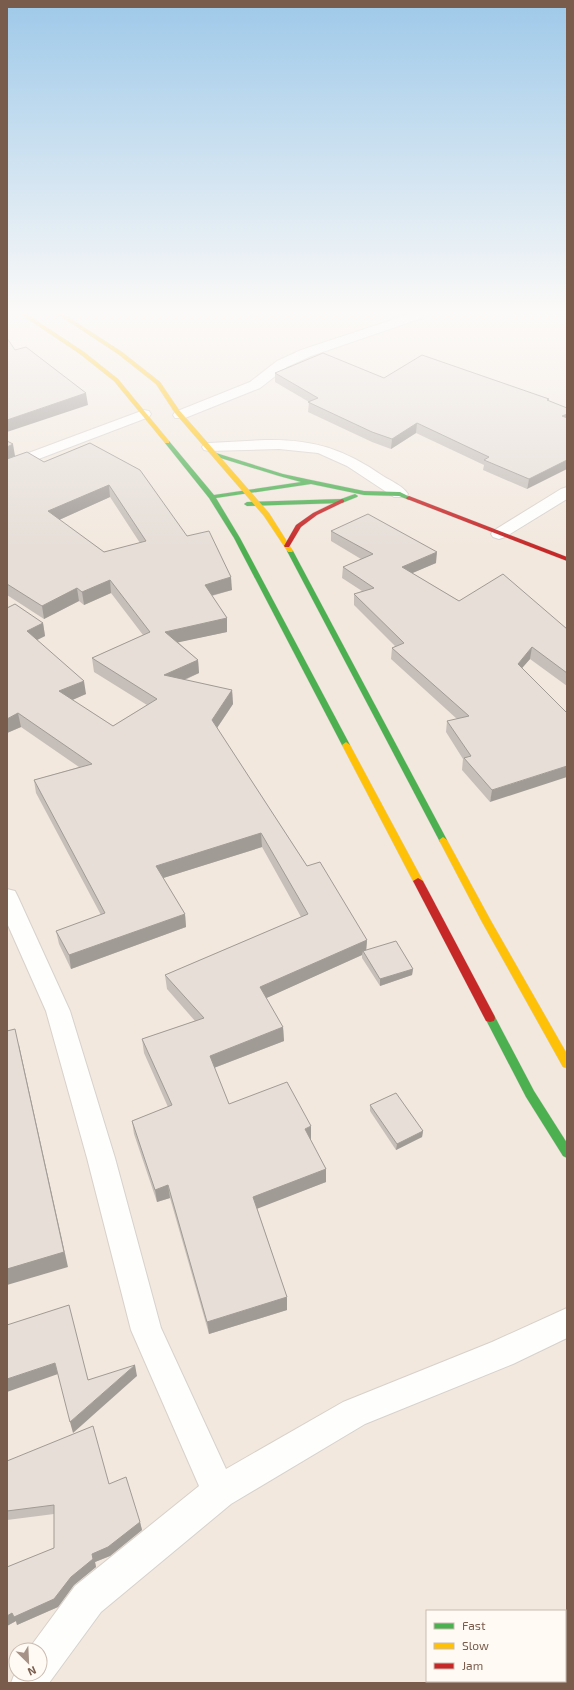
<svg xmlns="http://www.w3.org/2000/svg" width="574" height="1690" font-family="'Exo 2',sans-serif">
<rect width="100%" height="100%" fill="#f9f5f0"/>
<path fill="#f2e8de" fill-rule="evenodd" d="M 7,313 L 567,313 L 567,1683 L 7,1683 ZM 427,1611 L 565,1611 L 565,1681 L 427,1681 ZM 16,1650 L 40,1650 L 40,1674 L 16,1674 Z"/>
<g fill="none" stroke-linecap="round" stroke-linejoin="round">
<defs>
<g id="street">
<path d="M 413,313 L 430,313 L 428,316 L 311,356 L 287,367 L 260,388 L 185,418 L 175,418 L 173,415 L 175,412 L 250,382 L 277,361 L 301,350 Z"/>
<path d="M 144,410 L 149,411 L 151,414 L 149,417 L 7,471 L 7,461 Z"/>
<path d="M 265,440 C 313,439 344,449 383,476 C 391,481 403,486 408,494 L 406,497 L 394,497 L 347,466 L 318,453 L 279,449 L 209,451 L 204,450 L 202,447 L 204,444 L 209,443 Z"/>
<path d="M 567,487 L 567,499 L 505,537 L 499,539 L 493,537 L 491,534 L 493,531 L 561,489 Z"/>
<path d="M 7,889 L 15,891 L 18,897 L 70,1011 L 115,1158 L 161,1328 L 226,1469 L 343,1402 L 492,1342 L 567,1308 L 567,1338 L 513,1364 L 365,1424 L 231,1504 L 101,1612 L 49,1683 L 11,1683 L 16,1670 L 16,1674 L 40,1674 L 40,1650 L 28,1650 L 75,1586 L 199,1486 L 131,1330 L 87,1158 L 46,1011 L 7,923 Z"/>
</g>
<g id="fast">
<path d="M 165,441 L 169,441 L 214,495 L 301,482 L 279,476 L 214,456 L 213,455 L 216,453 L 283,474 L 311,480 L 364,491 L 400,492 L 412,498 L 409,500 L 399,496 L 364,495 L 311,484 L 216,498 L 240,538 L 350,745 L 349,747 L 346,748 L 342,745 L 234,538 L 209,498 L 165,443 Z"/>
<path d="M 355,494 L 358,496 L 357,497 L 342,503 L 247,506 L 244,504 L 247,502 L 341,499 Z"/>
<path d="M 290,549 L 293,551 L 447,840 L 446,842 L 440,842 L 439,840 L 287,551 Z"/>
<path d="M 490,1014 L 494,1015 L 534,1091 L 567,1143 L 567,1158 L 563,1156 L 526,1097 L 485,1018 L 486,1015 Z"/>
</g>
<g id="slow">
<path d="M 19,313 L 25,313 L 84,352 L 118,379 L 169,441 L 169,443 L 165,443 L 114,381 L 80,354 Z"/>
<path d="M 56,313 L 62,313 L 122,352 L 160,382 L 179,410 L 269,513 L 293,551 L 292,552 L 288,552 L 264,516 L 175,413 L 156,384 L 118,354 Z"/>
<path d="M 346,742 L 350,745 L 423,881 L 421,883 L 418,884 L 413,881 L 342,745 Z"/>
<path d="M 443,837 L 447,840 L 491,921 L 567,1054 L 567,1068 L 563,1067 L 482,922 L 439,840 Z"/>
</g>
<g id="jam">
<path d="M 409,496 L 567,557 L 567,561 L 407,499 L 406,498 Z"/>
<path d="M 342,499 L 344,500 L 344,502 L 317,515 L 301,527 L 289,547 L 285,547 L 284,546 L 296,525 L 313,513 Z"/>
<path d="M 418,878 L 423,881 L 494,1015 L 495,1018 L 494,1021 L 490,1022 L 486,1021 L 413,881 Z"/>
</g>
</defs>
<use href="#street" stroke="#d7d1cb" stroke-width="2"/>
<use href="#fast" stroke="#d9d2cb" stroke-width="1"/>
<use href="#slow" stroke="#d9d2cb" stroke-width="1"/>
<use href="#jam" stroke="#d9d2cb" stroke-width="1"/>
<use href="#street" fill="#fefefd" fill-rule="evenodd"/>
<use href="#fast" fill="#4caf50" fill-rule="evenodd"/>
<use href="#slow" fill="#ffc107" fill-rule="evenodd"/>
<use href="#jam" fill="#c62828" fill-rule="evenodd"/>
</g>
<g fill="#c6bfb9" fill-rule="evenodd">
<path d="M 275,373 L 384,378 L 549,399 L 527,489 L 483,470 L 484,465 L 416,433 L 391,449 L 372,442 L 308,412 L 309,402 L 275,382 Z"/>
<path d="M 7,441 L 15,456 L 44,462 L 90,443 L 187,536 L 232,590 L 212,596 L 227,618 L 227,632 L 178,642 L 198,660 L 199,673 L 185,680 L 232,690 L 233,704 L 217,728 L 307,866 L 367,940 L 366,950 L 413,969 L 412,975 L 380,986 L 362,958 L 362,955 L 266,998 L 283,1027 L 284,1041 L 214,1068 L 229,1104 L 311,1139 L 310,1140 L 326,1169 L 326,1182 L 257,1208 L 287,1297 L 287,1310 L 209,1334 L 170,1198 L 157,1202 L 134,1134 L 132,1121 L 168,1107 L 144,1053 L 142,1039 L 195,1021 L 167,989 L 165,975 L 301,917 L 262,847 L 163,878 L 185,914 L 186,927 L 71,969 L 59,944 L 56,931 L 101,915 L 36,793 L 34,780 L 79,767 L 21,727 L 7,733 L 7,608 L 43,623 L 45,636 L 37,640 L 86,694 L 72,700 L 113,726 L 147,705 L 94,672 L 92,658 L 143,635 L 111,593 L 84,605 L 79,601 L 44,619 L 7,595 ZM 110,497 L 140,543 L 104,552 L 59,520 Z"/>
<path d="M 331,531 L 436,563 L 412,573 L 459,601 L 567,629 L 567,686 L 530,659 L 522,668 L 490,802 L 462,770 L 463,759 L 446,732 L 447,721 L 457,719 L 391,659 L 392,648 L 395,646 L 354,605 L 354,594 L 362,591 L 342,578 L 343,567 L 361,559 L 331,541 Z"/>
<path d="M 370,1105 L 423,1131 L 422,1137 L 396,1150 L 370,1111 Z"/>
<path d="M 7,1461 L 109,1484 L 140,1522 L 142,1530 L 110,1556 L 95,1562 L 96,1567 L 74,1585 L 58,1607 L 17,1625 L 16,1621 L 7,1626 L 7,1567 L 54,1548 L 54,1514 L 7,1520 Z"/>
</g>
<g fill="#a19b96">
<path d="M 86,393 L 88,405 L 7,432 L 7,420 Z"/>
<path d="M 567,414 L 567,422 L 562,416 Z"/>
<path d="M 417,423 L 416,433 L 391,449 L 392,439 Z"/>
<path d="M 13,444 L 15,456 L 7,460 L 7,447 Z"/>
<path d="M 567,460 L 567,469 L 527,489 L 529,479 Z"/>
<path d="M 109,485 L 110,497 L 50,524 L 48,511 Z"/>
<path d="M 437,552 L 436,563 L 401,578 L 402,567 Z"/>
<path d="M 231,577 L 232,590 L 206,597 L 205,585 Z"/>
<path d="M 110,580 L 111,593 L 84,605 L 82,592 Z"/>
<path d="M 77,588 L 79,601 L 44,619 L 42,606 Z"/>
<path d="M 227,618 L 227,632 L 166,645 L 165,632 Z"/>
<path d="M 43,623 L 45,636 L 29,644 L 27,631 Z"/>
<path d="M 532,647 L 530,659 L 516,675 L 518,664 Z"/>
<path d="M 198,660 L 199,673 L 165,688 L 164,675 Z"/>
<path d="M 84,681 L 86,694 L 61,705 L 59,691 Z"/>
<path d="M 232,690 L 233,704 L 213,734 L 212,720 Z"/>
<path d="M 18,713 L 21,727 L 7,733 L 7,719 Z"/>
<path d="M 567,766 L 567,777 L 490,802 L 492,790 Z"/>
<path d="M 261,833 L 262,847 L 157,880 L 156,866 Z"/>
<path d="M 185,914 L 186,927 L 71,969 L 69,955 Z"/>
<path d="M 367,940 L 366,953 L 363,951 L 362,955 L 260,1001 L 260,987 Z"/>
<path d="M 413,969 L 412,975 L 380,986 L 380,979 Z"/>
<path d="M 283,1027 L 284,1041 L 211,1069 L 210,1056 Z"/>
<path d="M 19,1045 L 68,1267 L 7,1285 L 7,1269 Z"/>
<path d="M 311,1126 L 311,1139 L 304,1142 L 305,1129 Z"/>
<path d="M 423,1131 L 422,1137 L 396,1150 L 397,1144 Z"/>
<path d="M 326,1169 L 326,1182 L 254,1210 L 253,1197 Z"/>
<path d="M 168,1185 L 170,1198 L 157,1202 L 155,1190 Z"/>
<path d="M 287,1297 L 287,1310 L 209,1334 L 207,1322 Z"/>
<path d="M 55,1363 L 58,1374 L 7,1392 L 7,1379 Z"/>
<path d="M 135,1365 L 137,1376 L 73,1433 L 70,1422 Z"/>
<path d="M 140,1522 L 142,1530 L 110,1556 L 95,1562 L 96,1567 L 74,1585 L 58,1607 L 17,1625 L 16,1621 L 7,1626 L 7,1616 L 71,1577 L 92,1554 Z"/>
</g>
<g fill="#e6ded7" stroke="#a19b96" fill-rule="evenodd">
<path d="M 7,338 L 15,350 L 26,347 L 86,393 L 7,420 Z"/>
<path d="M 323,353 L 384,378 L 422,355 L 549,399 L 547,400 L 567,408 L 567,414 L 562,416 L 567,418 L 567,460 L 529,479 L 484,460 L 489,457 L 417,423 L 392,439 L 372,432 L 308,402 L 318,398 L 275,373 Z"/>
<path d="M 7,441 L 13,444 L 7,447 Z"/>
<path d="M 90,443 L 140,470 L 187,536 L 209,531 L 231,577 L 205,585 L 227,618 L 165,632 L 198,660 L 164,675 L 232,690 L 212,720 L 307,866 L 320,862 L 367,940 L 260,987 L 283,1027 L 210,1056 L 229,1104 L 287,1082 L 311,1126 L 305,1129 L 326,1169 L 253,1197 L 287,1297 L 207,1322 L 168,1185 L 155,1190 L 132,1121 L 172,1105 L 142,1039 L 204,1018 L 165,975 L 308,914 L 261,833 L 156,866 L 185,914 L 69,955 L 56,931 L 105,913 L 34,780 L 92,764 L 18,713 L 7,719 L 7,608 L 15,604 L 43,623 L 27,631 L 84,681 L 59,691 L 113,726 L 157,699 L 92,658 L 150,632 L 110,580 L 82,592 L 77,588 L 42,606 L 7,584 L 7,459 L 27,452 L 44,462 ZM 109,485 L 146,541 L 104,552 L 48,511 Z"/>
<path d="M 368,514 L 437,552 L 402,567 L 459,601 L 503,574 L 567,629 L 567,673 L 532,647 L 518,664 L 567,713 L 567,766 L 492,790 L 464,758 L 471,756 L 447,721 L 469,716 L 392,648 L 404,643 L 354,594 L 374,588 L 343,567 L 373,554 L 331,531 Z"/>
<path d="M 396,941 L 413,969 L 380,979 L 363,951 Z"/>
<path d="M 15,1029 L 64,1252 L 7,1269 L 7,1031 Z"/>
<path d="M 396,1093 L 423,1131 L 397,1144 L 370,1105 Z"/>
<path d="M 69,1305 L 88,1380 L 135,1365 L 70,1422 L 55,1363 L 7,1379 L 7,1325 Z"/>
<path d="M 93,1426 L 109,1484 L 126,1477 L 140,1522 L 108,1547 L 92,1554 L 93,1559 L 71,1577 L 54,1599 L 14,1617 L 12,1613 L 7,1616 L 7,1567 L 54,1548 L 54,1505 L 7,1511 L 7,1461 Z"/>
</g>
<linearGradient id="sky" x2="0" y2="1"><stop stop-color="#9ec9e9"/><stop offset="0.57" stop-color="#fcfaf8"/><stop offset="1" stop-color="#fcfaf8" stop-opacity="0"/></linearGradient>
<rect width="574" height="549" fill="url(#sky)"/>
<rect width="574" height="1690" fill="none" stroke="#7a5c4d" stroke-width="16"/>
<rect x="426" y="1610" width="140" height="72" fill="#fffaf3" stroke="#cabbb1"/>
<rect x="434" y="1623" width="20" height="6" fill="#4caf50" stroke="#cabbb1"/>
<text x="462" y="1630" font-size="12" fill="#7a5c4d">Fast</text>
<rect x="434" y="1643" width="20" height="6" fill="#ffc107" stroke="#cabbb1"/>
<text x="462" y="1650" font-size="12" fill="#7a5c4d">Slow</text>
<rect x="434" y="1663" width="20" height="6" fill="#c62828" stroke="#cabbb1"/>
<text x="462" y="1670" font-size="12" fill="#7a5c4d">Jam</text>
<g transform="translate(28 1662) rotate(156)"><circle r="19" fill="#fffaf3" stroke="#cabbb1"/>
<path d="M0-3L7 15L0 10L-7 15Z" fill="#a69286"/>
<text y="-6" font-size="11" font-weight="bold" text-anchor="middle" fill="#7a5c4d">N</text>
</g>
</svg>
